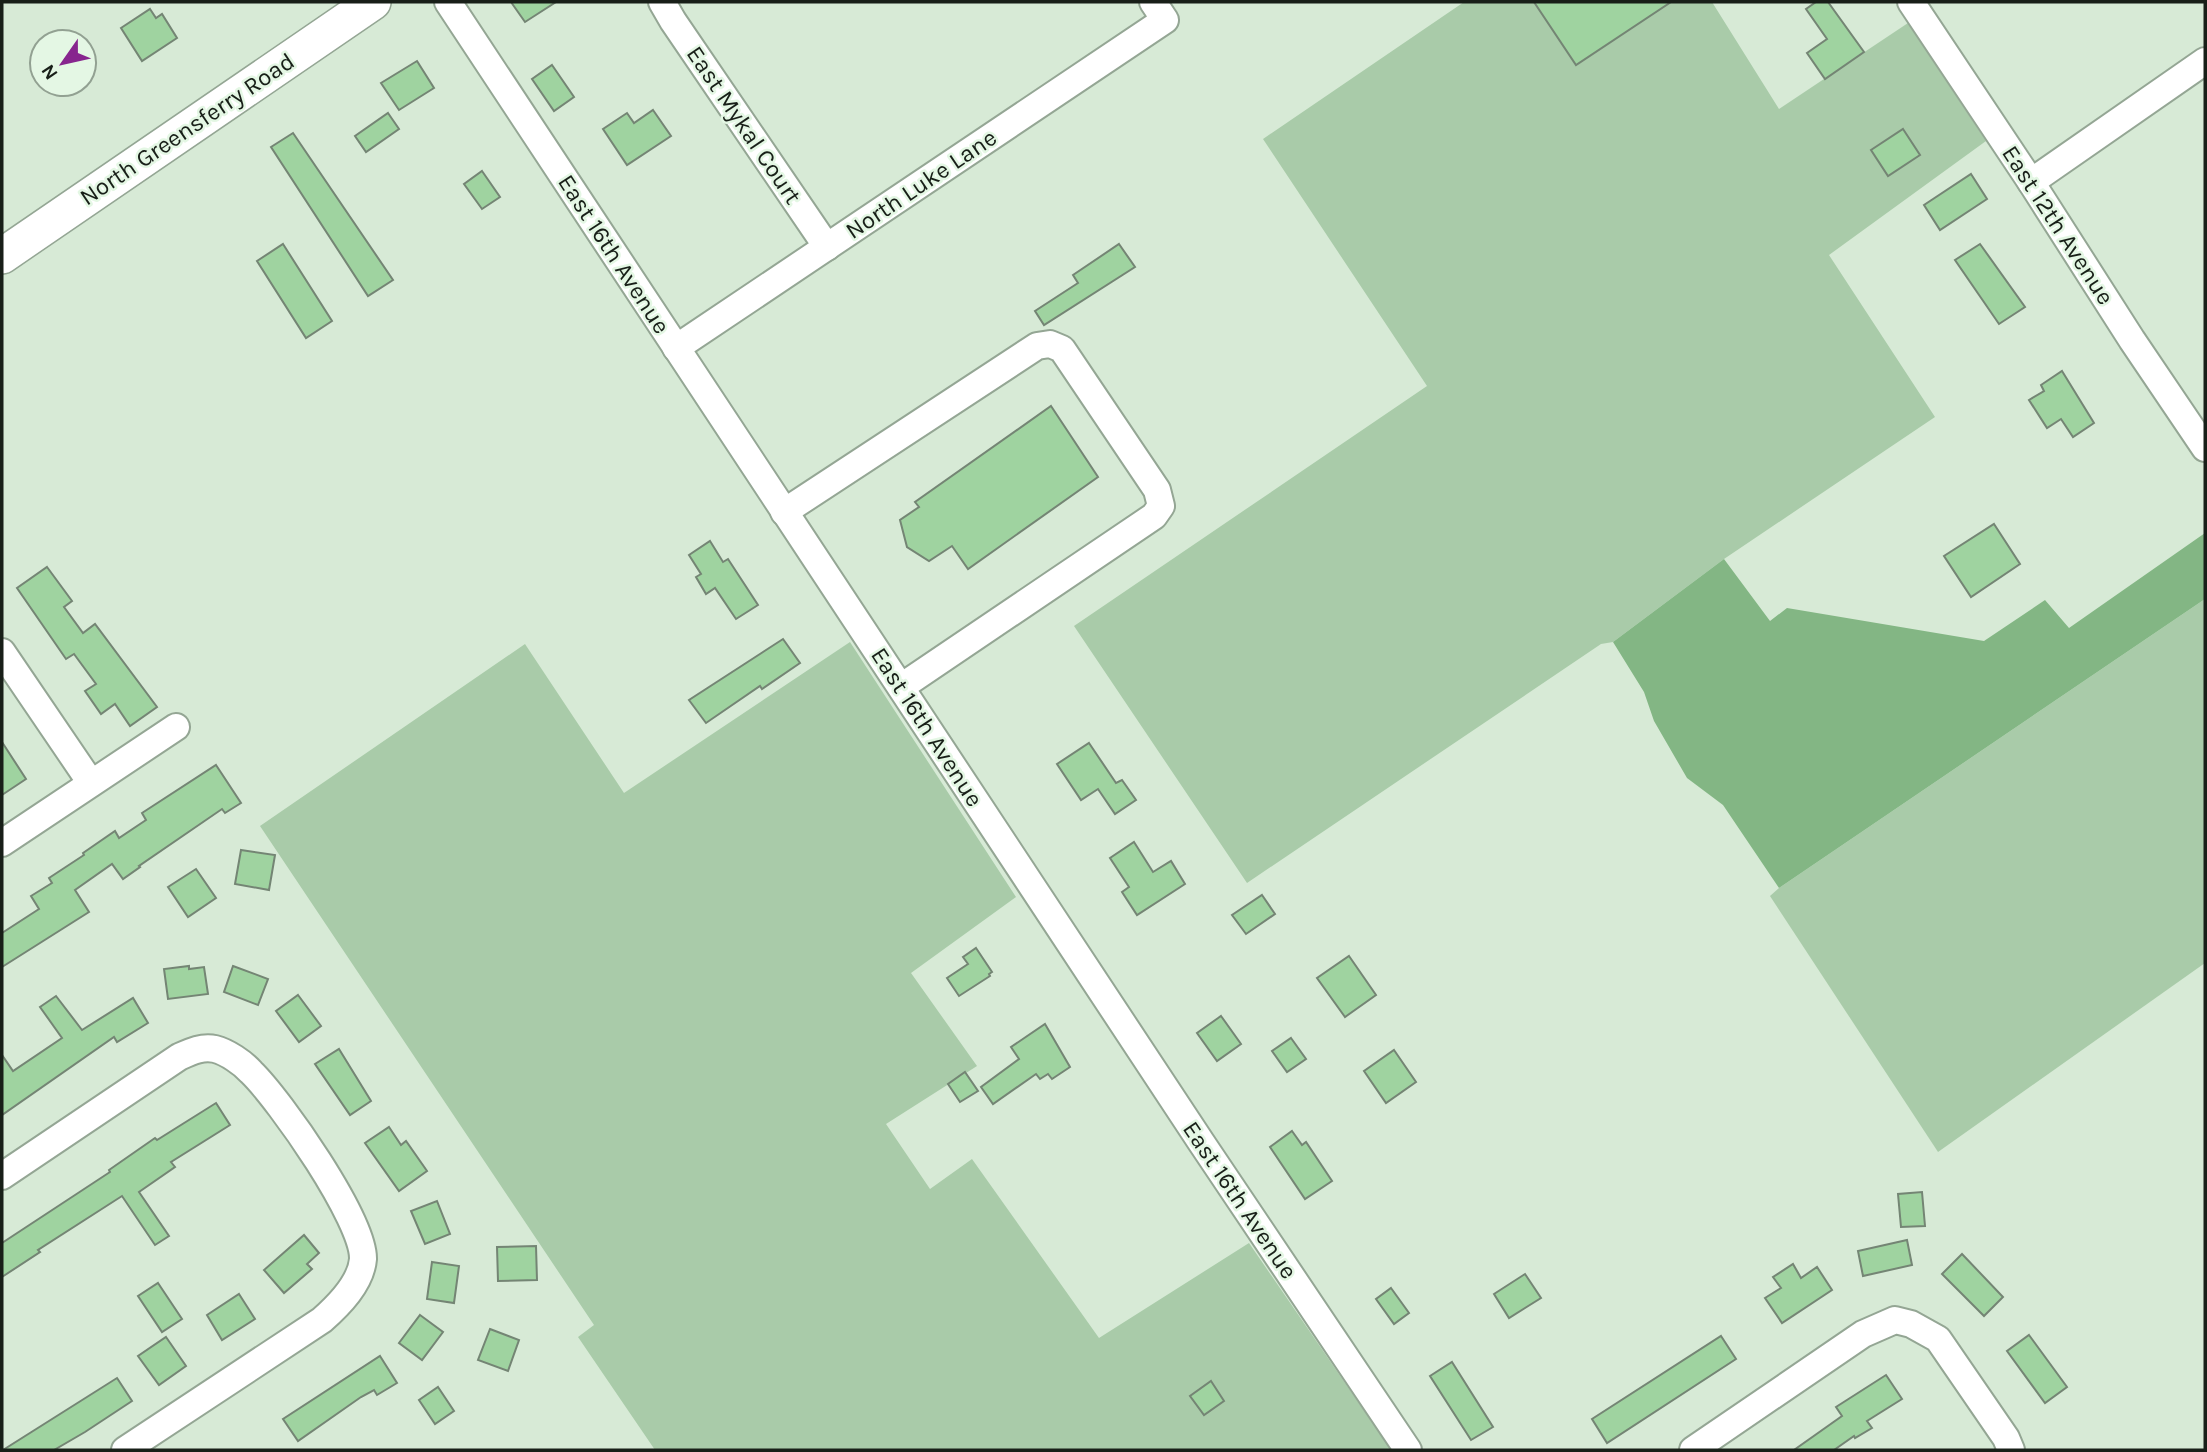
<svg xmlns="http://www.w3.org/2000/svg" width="2207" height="1452" font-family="Karla,sans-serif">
<rect width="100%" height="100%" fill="#d7ead6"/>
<g fill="#a9cba9">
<path d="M 1464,2 L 1712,2 L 1779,109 L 1908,23 L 1986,141 L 1829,255 L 1935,417 L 1724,559 L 1613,642 L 1601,644 L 1247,883 L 1074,626 L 1427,386 L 1263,139 Z"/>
<path d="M 2205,599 L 2205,963 L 1938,1152 L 1770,896 L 1779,888 Z"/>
<path d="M 850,642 L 1016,897 L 911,973 L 977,1066 L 886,1124 L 930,1189 L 972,1159 L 1099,1338 L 1249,1243 L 1391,1450 L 655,1450 L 578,1337 L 594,1325 L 260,826 L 525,644 L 624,793 Z"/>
</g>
<path fill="#83b684" d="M 2205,533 L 2205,599 L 1779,888 L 1723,805 L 1687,778 L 1654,721 L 1644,692 L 1613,642 L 1724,559 L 1770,621 L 1787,608 L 1984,641 L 2045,600 L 2069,628 Z"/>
<g fill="#9fd3a0" stroke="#748574" stroke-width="2">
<path d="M 511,2 L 556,2 L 525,22 Z"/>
<path d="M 1534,2 L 1671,2 L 1576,65 Z"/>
<path d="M 1816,2 L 1828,2 L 1864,52 L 1825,79 L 1807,53 L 1827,39 L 1806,9 Z"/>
<path d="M 150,9 L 156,18 L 162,14 L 177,38 L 142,61 L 121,28 Z"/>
<path d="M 417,61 L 434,88 L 399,110 L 381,83 Z"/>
<path d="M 552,65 L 574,97 L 554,111 L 532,79 Z"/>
<path d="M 653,110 L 671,136 L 627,165 L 603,129 L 627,113 L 634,123 Z"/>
<path d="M 388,113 L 399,129 L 366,152 L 355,136 Z"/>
<path d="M 1903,129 L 1920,155 L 1888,176 L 1871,150 Z"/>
<path d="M 293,133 L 393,280 L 368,296 L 271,147 Z"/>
<path d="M 482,171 L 500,197 L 482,209 L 464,184 Z"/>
<path d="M 1971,174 L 1987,199 L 1940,230 L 1924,205 Z"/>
<path d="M 283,244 L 332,321 L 306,338 L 257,261 Z"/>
<path d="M 1119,244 L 1135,267 L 1044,325 L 1035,311 L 1078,283 L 1073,275 Z"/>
<path d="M 1980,244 L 2025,307 L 1999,324 L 1955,260 Z"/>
<path d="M 2062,371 L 2094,423 L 2073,437 L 2061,419 L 2047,428 L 2029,400 L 2044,391 L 2041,385 Z"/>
<path d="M 1051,406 L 1098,477 L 968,569 L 952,546 L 929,561 L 907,547 L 900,520 L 919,507 L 915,502 Z"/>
<path d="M 1994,524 L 2020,564 L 1971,597 L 1944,556 Z"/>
<path d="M 710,541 L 723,562 L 728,559 L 758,605 L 736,619 L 715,588 L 706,594 L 696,577 L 701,574 L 689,555 Z"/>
<path d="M 47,567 L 72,601 L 64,607 L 83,633 L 95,624 L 157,707 L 130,726 L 115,704 L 101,714 L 85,691 L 96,684 L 74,654 L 66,659 L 17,588 Z"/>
<path d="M 783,639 L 800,663 L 762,689 L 760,686 L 706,723 L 689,700 Z"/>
<path d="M 2,742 L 26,779 L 2,795 Z"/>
<path d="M 1089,743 L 1116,783 L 1122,780 L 1136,800 L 1115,814 L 1098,789 L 1081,800 L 1057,764 Z"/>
<path d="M 216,765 L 241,803 L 225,813 L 222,809 L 139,866 L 140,867 L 123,879 L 112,864 L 75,890 L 89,912 L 2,967 L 2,933 L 39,909 L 31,896 L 52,883 L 49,878 L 84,855 L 83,853 L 115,831 L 119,838 L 146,820 L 142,813 Z"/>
<path d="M 1134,842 L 1153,872 L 1171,861 L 1185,884 L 1137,915 L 1122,892 L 1129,887 L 1110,858 Z"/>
<path d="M 241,850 L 275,855 L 269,890 L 235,884 Z"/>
<path d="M 196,869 L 216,898 L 188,917 L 168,887 Z"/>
<path d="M 1262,895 L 1275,914 L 1246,934 L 1232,915 Z"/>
<path d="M 976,948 L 992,972 L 989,974 L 990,976 L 959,996 L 947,978 L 968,964 L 963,957 Z"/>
<path d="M 1349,956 L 1376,995 L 1345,1017 L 1317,978 Z"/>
<path d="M 189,966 L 189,969 L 204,967 L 208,994 L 168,999 L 164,969 Z"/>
<path d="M 233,966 L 268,979 L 258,1005 L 224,992 Z"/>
<path d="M 298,995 L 321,1026 L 299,1042 L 276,1011 Z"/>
<path d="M 56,996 L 82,1030 L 133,998 L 148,1023 L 117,1042 L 114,1037 L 2,1115 L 2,1055 L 13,1071 L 62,1038 L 40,1007 Z"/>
<path d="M 1221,1016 L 1241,1044 L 1217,1061 L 1197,1033 Z"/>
<path d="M 1045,1024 L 1070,1067 L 1052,1079 L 1048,1074 L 1040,1079 L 1036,1074 L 993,1104 L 981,1087 L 1019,1059 L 1011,1047 Z"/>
<path d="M 1291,1038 L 1306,1059 L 1287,1072 L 1272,1051 Z"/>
<path d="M 339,1049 L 371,1101 L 350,1115 L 315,1064 Z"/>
<path d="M 1394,1050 L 1416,1082 L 1386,1103 L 1364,1071 Z"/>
<path d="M 965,1072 L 978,1091 L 960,1102 L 948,1084 Z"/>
<path d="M 216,1103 L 230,1125 L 171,1162 L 175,1167 L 139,1192 L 169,1236 L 155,1245 L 122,1196 L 38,1250 L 40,1252 L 2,1277 L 2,1243 L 110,1172 L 109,1170 L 155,1138 L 157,1140 Z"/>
<path d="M 389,1127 L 401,1145 L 406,1141 L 427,1171 L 399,1191 L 365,1143 Z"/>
<path d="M 1292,1131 L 1302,1145 L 1306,1142 L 1332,1181 L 1305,1199 L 1270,1147 Z"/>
<path d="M 1922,1192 L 1925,1226 L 1901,1227 L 1898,1194 Z"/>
<path d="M 437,1201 L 450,1234 L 425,1244 L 411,1211 Z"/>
<path d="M 304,1235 L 319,1253 L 307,1264 L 312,1269 L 284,1293 L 264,1270 Z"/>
<path d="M 1907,1240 L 1912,1265 L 1863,1276 L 1858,1251 Z"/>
<path d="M 536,1246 L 537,1280 L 498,1281 L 497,1247 Z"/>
<path d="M 1962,1254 L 2003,1297 L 1984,1316 L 1942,1274 Z"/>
<path d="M 432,1262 L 459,1266 L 454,1303 L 427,1299 Z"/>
<path d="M 1793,1264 L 1801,1278 L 1817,1267 L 1832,1290 L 1782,1323 L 1765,1298 L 1781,1288 L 1773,1277 Z"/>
<path d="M 1525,1274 L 1541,1298 L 1509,1318 L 1494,1294 Z"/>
<path d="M 158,1283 L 182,1319 L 162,1332 L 138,1296 Z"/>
<path d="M 1391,1288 L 1409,1313 L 1394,1324 L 1376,1299 Z"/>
<path d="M 239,1294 L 255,1319 L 222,1340 L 207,1315 Z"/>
<path d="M 420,1315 L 443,1332 L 422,1360 L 399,1343 Z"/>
<path d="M 490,1329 L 519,1340 L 508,1371 L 478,1360 Z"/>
<path d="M 2029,1335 L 2067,1387 L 2045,1403 L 2007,1351 Z"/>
<path d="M 1721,1336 L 1736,1359 L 1607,1443 L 1592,1419 Z"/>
<path d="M 166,1337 L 186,1366 L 159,1385 L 138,1356 Z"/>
<path d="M 380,1356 L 397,1383 L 377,1395 L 374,1390 L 361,1397 L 298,1441 L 283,1419 Z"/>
<path d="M 1452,1362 L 1493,1427 L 1471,1440 L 1430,1376 Z"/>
<path d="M 1886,1375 L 1902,1399 L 1867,1421 L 1872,1428 L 1855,1438 L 1854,1436 L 1834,1450 L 1794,1450 L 1842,1416 L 1836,1407 Z"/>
<path d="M 117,1378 L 132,1401 L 85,1432 L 54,1450 L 3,1450 Z"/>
<path d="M 1211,1381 L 1224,1401 L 1204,1415 L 1190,1396 Z"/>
<path d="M 438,1387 L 454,1411 L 435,1424 L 419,1400 Z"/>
</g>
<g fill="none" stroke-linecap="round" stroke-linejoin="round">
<defs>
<g id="minor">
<path d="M 448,2 L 1201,1142 L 1408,1450"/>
<path d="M 662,2 L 673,21 L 827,247"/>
<path d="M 1911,2 L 2031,182 L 2132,340 L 2205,448"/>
<path d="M 2031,182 L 2205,61"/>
<path d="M 676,348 L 1165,20 L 1153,2"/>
<path d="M 784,512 L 1037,346 L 1050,344 L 1062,349 L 1157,490 L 1161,506 L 1154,516 L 901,687"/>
<path d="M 2,652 L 91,783"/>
<path d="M 2,843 L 176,727"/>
<path d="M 2,1176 L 179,1057 C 190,1052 202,1046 215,1049 C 227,1052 243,1063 251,1072 C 280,1100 364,1220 363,1259 C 361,1283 339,1305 322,1320 L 125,1450"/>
<path d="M 1693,1450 L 1863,1334 L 1895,1320 L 1911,1324 L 1938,1339 L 2006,1438 L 2011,1450"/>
</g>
<path id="major" d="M 2,256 L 373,2"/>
</defs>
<use href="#minor" stroke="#94a694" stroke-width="30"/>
<use href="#major" stroke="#94a694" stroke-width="38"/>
<use href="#minor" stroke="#fff" stroke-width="26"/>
<use href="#major" stroke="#fff" stroke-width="35"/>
</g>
<g text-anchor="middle" stroke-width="5" stroke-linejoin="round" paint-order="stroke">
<g font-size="24" fill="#181f18" stroke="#e4f7e4">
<text transform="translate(744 125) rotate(56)" y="8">East Mykal Court</text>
<text transform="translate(187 129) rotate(-34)" y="8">North Greensferry Road</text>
<text transform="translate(921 184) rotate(-34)" y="8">North Luke Lane</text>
<text transform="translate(2058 225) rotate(57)" y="8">East 12th Avenue</text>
<text transform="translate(614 254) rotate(57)" y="8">East 16th Avenue</text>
<text transform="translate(927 727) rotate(57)" y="8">East 16th Avenue</text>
<text transform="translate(1240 1200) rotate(56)" y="8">East 16th Avenue</text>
</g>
</g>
<rect width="2207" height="1452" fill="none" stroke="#181f18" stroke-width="7"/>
<g transform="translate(63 63) rotate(236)"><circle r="33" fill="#e4f7e4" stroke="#92a192" stroke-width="2"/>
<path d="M0-5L12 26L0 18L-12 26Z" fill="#87258e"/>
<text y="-10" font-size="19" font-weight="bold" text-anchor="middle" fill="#181f18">N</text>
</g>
</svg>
